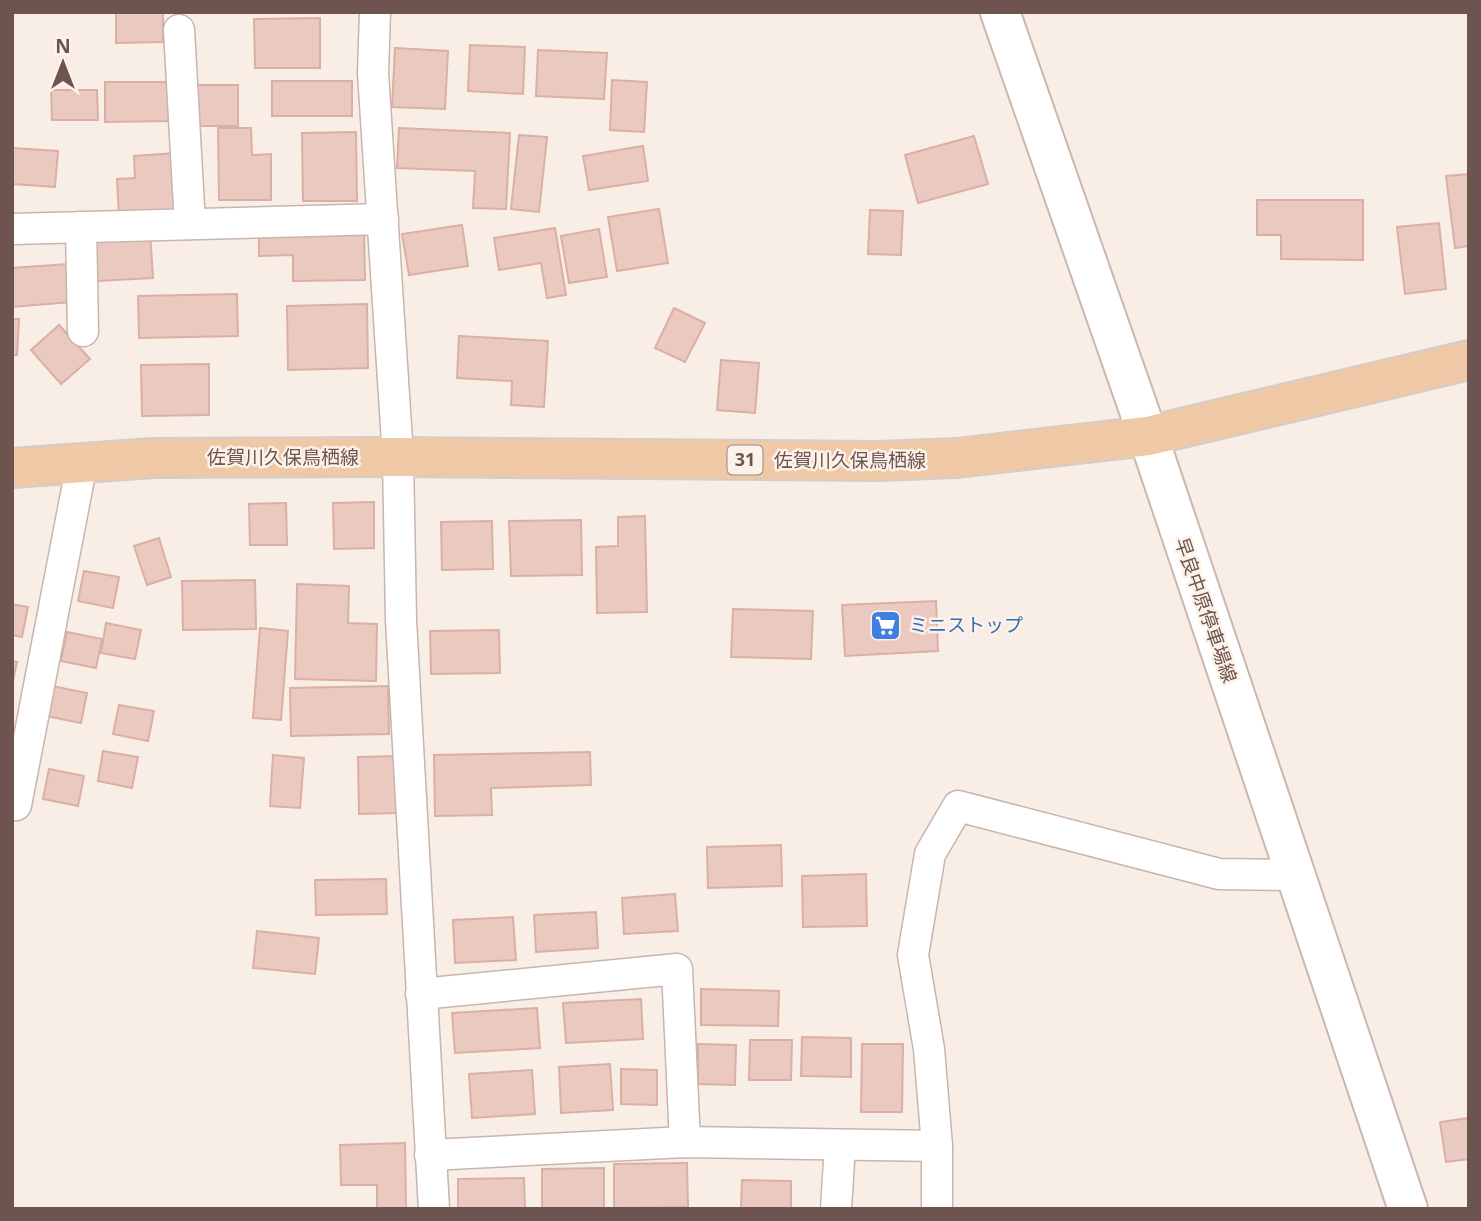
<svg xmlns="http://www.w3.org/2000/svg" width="1481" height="1221" font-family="'Open Sans','Noto Sans JP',sans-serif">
<rect width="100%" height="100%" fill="#f9eee5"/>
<g fill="#eacac0" stroke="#dbafa3" stroke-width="2">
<path d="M 116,12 L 163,12 L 163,42 L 116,43 Z"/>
<path d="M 320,18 L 320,68 L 255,68 L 254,19 Z"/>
<path d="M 470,45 L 525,47 L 523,94 L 468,91 Z"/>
<path d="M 395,48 L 448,51 L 445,109 L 392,107 Z"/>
<path d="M 538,50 L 607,53 L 604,99 L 536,96 Z"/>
<path d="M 612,80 L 647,82 L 644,132 L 610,130 Z"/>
<rect x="272" y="81" width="80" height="35"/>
<path d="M 105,82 L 171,82 L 171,121 L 105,122 Z"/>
<path d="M 193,85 L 238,85 L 238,126 L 194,126 Z"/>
<path d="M 51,90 L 97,90 L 98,120 L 52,120 Z"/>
<path d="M 218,128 L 251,128 L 252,155 L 271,154 L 271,200 L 219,200 Z"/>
<path d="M 399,128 L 510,133 L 506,209 L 473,208 L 475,171 L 397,168 Z"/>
<path d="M 356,132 L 357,201 L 303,201 L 302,133 Z"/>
<path d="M 519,135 L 547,137 L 539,212 L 511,209 Z"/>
<path d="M 974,136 L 988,184 L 918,203 L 905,155 Z"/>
<path d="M 643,146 L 648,181 L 589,190 L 583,156 Z"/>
<path d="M 12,148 L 58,151 L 55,187 L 12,184 Z"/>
<path d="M 175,153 L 179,214 L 119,217 L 117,179 L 135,178 L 134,156 Z"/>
<path d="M 1469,174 L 1469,246 L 1455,248 L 1446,176 Z"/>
<path d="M 1257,200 L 1363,200 L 1363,260 L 1281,259 L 1281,235 L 1257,235 Z"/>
<path d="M 659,209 L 668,263 L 617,271 L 608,217 Z"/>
<path d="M 870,210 L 903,211 L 901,255 L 868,254 Z"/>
<path d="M 1439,223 L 1446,289 L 1405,294 L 1397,227 Z"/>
<path d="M 462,225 L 468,266 L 409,275 L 402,234 Z"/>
<path d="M 364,228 L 365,280 L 293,281 L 293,255 L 259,256 L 259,229 Z"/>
<path d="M 555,228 L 566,295 L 547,298 L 541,263 L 499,270 L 494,238 Z"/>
<path d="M 599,229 L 607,277 L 569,283 L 561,236 Z"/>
<path d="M 150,232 L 153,278 L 97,281 L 94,235 Z"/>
<path d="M 68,264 L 71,302 L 12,307 L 12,268 Z"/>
<path d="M 237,294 L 238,336 L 139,338 L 138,296 Z"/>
<path d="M 367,304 L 368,368 L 288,370 L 287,306 Z"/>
<path d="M 674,308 L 705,323 L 685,362 L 655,348 Z"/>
<path d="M 12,319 L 19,319 L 17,355 L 12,355 Z"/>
<path d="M 59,325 L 90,359 L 61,384 L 31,350 Z"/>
<path d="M 459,336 L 548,341 L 544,407 L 511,405 L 512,381 L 457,378 Z"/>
<path d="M 721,360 L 759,363 L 755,413 L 717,410 Z"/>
<path d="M 209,364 L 209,415 L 142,416 L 141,365 Z"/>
<path d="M 374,502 L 374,548 L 334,549 L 333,503 Z"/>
<path d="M 286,503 L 287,545 L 250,545 L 249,504 Z"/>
<path d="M 645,516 L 647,612 L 597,613 L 596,547 L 618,546 L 618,517 Z"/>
<path d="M 581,520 L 582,575 L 511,576 L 509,521 Z"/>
<path d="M 492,521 L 493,569 L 442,570 L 441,522 Z"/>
<path d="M 159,538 L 171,577 L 147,585 L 134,546 Z"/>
<path d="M 84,571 L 119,577 L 113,608 L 78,601 Z"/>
<path d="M 255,580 L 256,629 L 183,630 L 182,581 Z"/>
<path d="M 297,584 L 349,586 L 348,623 L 377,624 L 376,681 L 295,679 Z"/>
<path d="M 936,601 L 938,651 L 845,656 L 842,605 Z"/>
<path d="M 12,604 L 28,607 L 22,637 L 12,635 Z"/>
<path d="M 733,609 L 813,611 L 811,659 L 731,657 Z"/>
<path d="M 106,623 L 141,630 L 135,659 L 101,653 Z"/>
<path d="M 260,628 L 288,631 L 281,720 L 253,718 Z"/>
<path d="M 499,630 L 500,673 L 431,674 L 430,631 Z"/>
<path d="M 67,632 L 102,639 L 96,668 L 61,661 Z"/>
<path d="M 12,661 L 17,662 L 12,685 Z"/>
<path d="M 52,686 L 87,693 L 81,723 L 46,716 Z"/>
<path d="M 388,686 L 389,734 L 291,736 L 290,688 Z"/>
<path d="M 119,705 L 154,711 L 148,741 L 113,734 Z"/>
<path d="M 103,751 L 138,757 L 132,788 L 98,781 Z"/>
<path d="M 590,752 L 591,785 L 491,788 L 492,815 L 435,816 L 434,755 Z"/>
<path d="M 273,755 L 304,758 L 300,808 L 270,806 Z"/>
<path d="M 397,756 L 398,813 L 359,814 L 358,757 Z"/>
<path d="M 49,769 L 84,776 L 78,806 L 43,799 Z"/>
<path d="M 781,845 L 782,886 L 708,888 L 707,847 Z"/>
<path d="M 866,874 L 867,926 L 803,927 L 802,876 Z"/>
<path d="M 386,879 L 387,914 L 316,915 L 315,880 Z"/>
<path d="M 675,894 L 678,931 L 624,934 L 622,898 Z"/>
<path d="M 596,912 L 598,948 L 536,952 L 534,915 Z"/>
<path d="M 513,917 L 516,960 L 455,963 L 453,920 Z"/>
<path d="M 257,931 L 319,938 L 315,974 L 253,968 Z"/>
<path d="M 701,989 L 779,991 L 778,1026 L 701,1025 Z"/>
<path d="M 641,999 L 643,1039 L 566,1043 L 563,1003 Z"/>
<path d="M 537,1008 L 540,1048 L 455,1053 L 452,1013 Z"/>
<path d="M 802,1037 L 851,1038 L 851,1077 L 801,1076 Z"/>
<path d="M 750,1040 L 792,1040 L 791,1080 L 749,1080 Z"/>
<path d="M 698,1044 L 736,1045 L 735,1085 L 698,1084 Z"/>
<path d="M 862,1044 L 903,1044 L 902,1112 L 861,1112 Z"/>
<path d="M 610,1064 L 613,1110 L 561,1113 L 559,1067 Z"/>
<path d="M 621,1069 L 657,1070 L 657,1105 L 621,1104 Z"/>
<path d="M 532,1070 L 535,1114 L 472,1118 L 469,1074 Z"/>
<path d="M 1469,1118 L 1469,1159 L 1446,1162 L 1440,1122 Z"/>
<path d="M 405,1143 L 406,1209 L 377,1209 L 377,1185 L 341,1185 L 340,1145 Z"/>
<path d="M 687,1163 L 688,1207 L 614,1208 L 614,1164 Z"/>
<path d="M 604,1168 L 604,1208 L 542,1209 L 542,1169 Z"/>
<path d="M 524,1178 L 525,1209 L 458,1209 L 458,1179 Z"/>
<path d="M 742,1180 L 791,1181 L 791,1209 L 741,1209 Z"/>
</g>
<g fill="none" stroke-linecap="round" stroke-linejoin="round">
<defs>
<g id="street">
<path d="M 375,12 L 373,73 L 398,457 L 401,620 L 434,1209"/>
<path d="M 179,30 L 190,224"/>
<path d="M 81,227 L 83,331"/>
<path d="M 12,229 L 383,219"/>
<path d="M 16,805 L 82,463"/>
<path d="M 421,994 L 677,969 L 685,1142"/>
<path d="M 430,1155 L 685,1142 L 937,1146"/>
<path d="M 836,1209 L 840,1145"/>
<path d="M 937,1209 L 937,1146 L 929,1049 L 913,955 L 930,854 L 958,806 L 1219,874 L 1296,875"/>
</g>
<path id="secondary" d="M 1000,12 L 1148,436 L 1408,1209"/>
<path id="primary" d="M 12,468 L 153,458 L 398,457 L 879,461 L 957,458 L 1148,436 L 1469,360"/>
</defs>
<use href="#street" stroke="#c8b5ad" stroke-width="33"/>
<use href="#secondary" stroke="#cdb6ae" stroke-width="42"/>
<use href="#primary" stroke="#d4ccca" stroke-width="42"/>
<use href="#street" stroke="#fff" stroke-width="30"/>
<use href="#secondary" stroke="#fff" stroke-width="38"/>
<use href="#primary" stroke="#efc8a6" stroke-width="38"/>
</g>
<defs>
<symbol id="supermarket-square" viewBox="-11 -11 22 22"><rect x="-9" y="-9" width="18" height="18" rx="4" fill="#3f7fe0" stroke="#fcf2ea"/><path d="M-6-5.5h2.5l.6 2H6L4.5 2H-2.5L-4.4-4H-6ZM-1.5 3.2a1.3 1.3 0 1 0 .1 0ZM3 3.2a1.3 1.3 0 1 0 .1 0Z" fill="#fff"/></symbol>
</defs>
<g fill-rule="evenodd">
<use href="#supermarket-square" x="868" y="608" width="35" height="35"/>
</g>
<g text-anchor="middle" stroke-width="5" stroke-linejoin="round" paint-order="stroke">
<rect fill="#fcf2ea" stroke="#99837d" stroke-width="2" x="727.5" y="445.5" width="35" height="29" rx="5"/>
<g font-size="18" font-weight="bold" fill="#6e544e">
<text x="745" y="466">31</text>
</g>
<g font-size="19" fill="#6e544e" stroke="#fcf2ea">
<text x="283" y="464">佐賀川久保鳥栖線</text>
<text x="850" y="467">佐賀川久保鳥栖線</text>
<text transform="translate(1206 610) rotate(71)" y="7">早良中原停車場線</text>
</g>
<g font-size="19" fill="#366cbe" stroke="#fcf2ea" text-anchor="start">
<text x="909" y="632">ミニストップ</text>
</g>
</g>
<rect width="1481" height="1221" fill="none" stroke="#6e544e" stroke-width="28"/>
<g transform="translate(63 63)" stroke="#fcf2ea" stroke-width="5" paint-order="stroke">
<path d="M0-5L12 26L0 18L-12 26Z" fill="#6e544e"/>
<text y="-10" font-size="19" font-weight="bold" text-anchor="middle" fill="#6e544e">N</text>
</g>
</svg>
